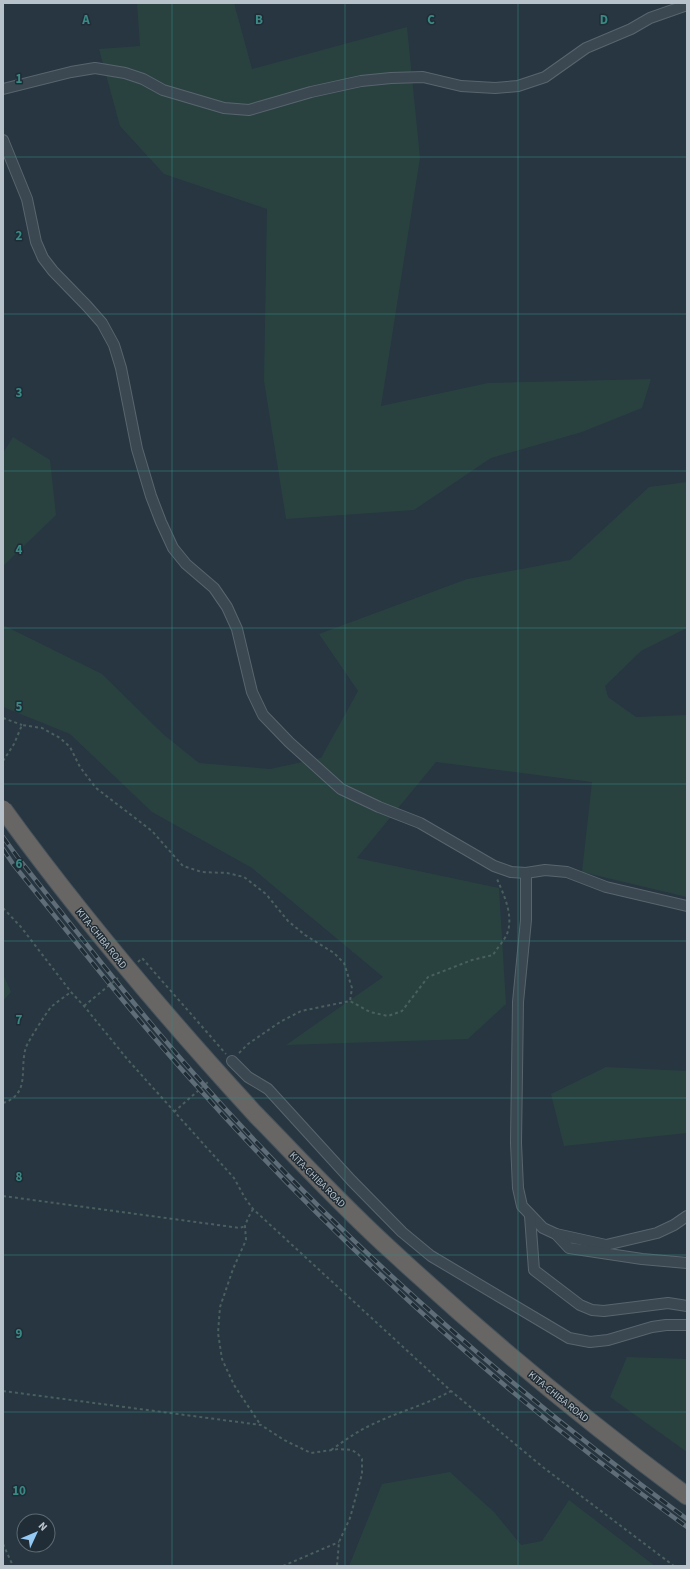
<svg xmlns="http://www.w3.org/2000/svg" width="690" height="1569" font-family="'Source Sans 3',sans-serif">
<rect width="100%" height="100%" fill="#273641"/>
<g fill="#294240">
<path d="M 137,3 L 234,3 L 252,69 L 407,27 L 420,158 L 381,406 L 488,383 L 651,379 L 642,408 L 582,432 L 491,458 L 414,510 L 286,519 L 264,381 L 267,209 L 164,174 L 120,126 L 99,49 L 140,46 Z"/>
<path d="M 13,437 L 50,460 L 56,515 L 3,566 L 3,453 Z"/>
<path d="M 687,482 L 687,628 L 641,651 L 605,686 L 608,697 L 636,717 L 687,715 L 687,897 L 582,872 L 592,782 L 436,762 L 357,858 L 499,888 L 506,1004 L 468,1039 L 286,1045 L 383,977 L 252,868 L 152,812 L 70,734 L 3,707 L 3,625 L 102,674 L 163,734 L 199,763 L 270,769 L 321,758 L 358,691 L 319,634 L 467,579 L 570,560 L 649,487 Z"/>
<path d="M 3,974 L 11,992 L 3,1001 Z"/>
<path d="M 606,1067 L 687,1071 L 687,1133 L 564,1146 L 551,1094 Z"/>
<path d="M 627,1357 L 687,1359 L 687,1452 L 610,1397 Z"/>
<path d="M 450,1472 L 494,1512 L 521,1545 L 542,1541 L 569,1500 L 655,1566 L 349,1566 L 382,1484 Z"/>
</g>
<g fill="none" stroke-linecap="round" stroke-linejoin="round">
<defs>
<g id="minor">
<path d="M 3,89 L 71,72 L 95,68 L 125,73 L 143,79 L 163,90 L 224,108 L 249,110 L 311,92 L 361,81 L 391,78 L 423,77 L 461,86 L 495,88 L 518,86 L 545,77 L 586,48 L 631,29 L 650,18 L 687,5"/>
<path d="M 3,140 L 27,199 L 36,242 L 43,258 L 53,271 L 87,306 L 102,323 L 114,345 L 121,368 L 137,449 L 151,496 L 161,522 L 173,548 L 186,564 L 214,588 L 227,607 L 237,629 L 252,692 L 263,715 L 289,742 L 341,789 L 379,807 L 420,823 L 494,866 L 511,872 L 526,873 L 545,870 L 567,872 L 606,887 L 687,906"/>
<path d="M 526,873 L 526,920 L 518,1002 L 516,1143 L 518,1188 L 522,1206 L 543,1228 L 556,1234 L 606,1245 L 657,1233 L 674,1225 L 687,1216"/>
<path d="M 232,1061 L 248,1077 L 268,1089 L 351,1180 L 402,1232 L 431,1256 L 569,1338 L 590,1342 L 608,1340 L 652,1327 L 666,1325 L 687,1325"/>
<path d="M 530,1216 L 534,1270 L 580,1305 L 592,1310 L 604,1311 L 668,1303 L 687,1306"/>
<path d="M 556,1234 L 569,1248 L 642,1259 L 687,1263"/>
</g>
<path id="trunk" d="M 257,1116 C 302,1162 346,1210 394,1253 C 487,1339 585,1420 687,1496"/>
</defs>
<use href="#minor" stroke="#59656e" stroke-width="12"/>
<use href="#trunk" stroke="#46525b" stroke-width="19"/>
<g stroke="#4a5f5e" stroke-width="2" stroke-dasharray="3 3" stroke-linecap="butt">
<path d="M 3,718 L 22,725"/>
<path d="M 3,761 L 14,744 L 22,725 L 42,728 L 60,738 L 70,747 L 80,767 L 96,788 L 152,831 L 183,866 L 202,872 L 227,873 L 244,877 L 266,894 L 288,921 L 305,935 L 334,953 L 344,963 L 352,988 L 350,1001"/>
<path d="M 3,908 L 21,927 L 71,992 L 84,1006 L 128,1060 L 234,1178 L 245,1198 L 253,1209 L 451,1391 L 544,1468 L 674,1566"/>
<path d="M 138,962 L 142,958 L 226,1054"/>
<path d="M 84,1006 L 118,978"/>
<path d="M 239,1053 L 248,1044 L 280,1022 L 301,1011 L 350,1001 L 370,1012 L 388,1016 L 402,1011 L 428,977 L 472,960 L 493,955 C 497,948 504,941 507,934 C 514,916 504,895 497,879"/>
<path d="M 3,1103 C 31,1094 19,1069 26,1047 C 29,1040 46,1013 51,1007 C 57,1002 64,997 71,992"/>
<path d="M 174,1112 L 208,1082"/>
<path d="M 3,1196 L 240,1228 L 245,1226"/>
<path d="M 253,1209 L 248,1218 L 245,1226 L 246,1240 L 233,1269 L 220,1307 L 218,1333 L 222,1359 L 234,1385 L 260,1424"/>
<path d="M 3,1391 L 261,1425 L 284,1440 L 311,1453 L 339,1449 L 352,1450 L 358,1454 L 362,1459 L 362,1474 L 350,1518 L 339,1542 L 337,1566"/>
<path d="M 331,1450 C 344,1441 356,1432 371,1425 C 397,1412 426,1405 451,1391"/>
<path d="M 3,1544 L 13,1566"/>
<path d="M 283,1566 L 339,1542"/>
</g>
<use href="#minor" stroke="#3b4851" stroke-width="10"/>
<use href="#trunk" stroke="#686664" stroke-width="17"/>
<defs>
<g id="rail">
<path d="M 3,837 L 19,859 C 77,932 134,1006 196,1076 C 342,1242 509,1388 687,1519"/>
<path d="M 3,849 L 13,864 C 72,937 129,1011 192,1081 C 340,1247 507,1398 687,1527"/>
</g>
</defs>
<use href="#rail" stroke="#5e6d77" stroke-width="4.5"/>
<use href="#rail" stroke="#202d36" stroke-width="3" stroke-dasharray="9" stroke-linecap="butt"/>
<defs>
<path id="trunk-bridge" d="M 3,809 C 81,917 167,1018 257,1116"/>
</defs>
<use href="#trunk-bridge" stroke="#46525b" stroke-width="19" stroke-linecap="butt"/>
<use href="#trunk-bridge" stroke="#686664" stroke-width="17"/>
</g>
<path fill="none" stroke="#398985" stroke-width="1" stroke-opacity="0.55" d="M 172,3 L 172,1566M 345,3 L 345,1566M 518,3 L 518,1566M 3,157 L 687,157M 3,314 L 687,314M 3,471 L 687,471M 3,628 L 687,628M 3,784 L 687,784M 3,941 L 687,941M 3,1098 L 687,1098M 3,1255 L 687,1255M 3,1412 L 687,1412"/>
<g text-anchor="middle" stroke-width="3" stroke-linejoin="round" paint-order="stroke">
<g font-size="10" fill="#b8c2cb" stroke="#202d36">
<text transform="translate(102 938) rotate(51)" y="4">KITA-CHIBA ROAD</text>
<text transform="translate(318 1179) rotate(45)" y="4">KITA-CHIBA ROAD</text>
<text transform="translate(559 1396) rotate(39)" y="4">KITA-CHIBA ROAD</text>
</g>
</g>
<g font-size="13" text-anchor="middle" font-weight="bold" fill="#398985" stroke="#202d36" stroke-width="3" stroke-linejoin="round" paint-order="stroke">
<text x="86" y="24">A</text>
<text x="259" y="24">B</text>
<text x="431" y="24">C</text>
<text x="604" y="24">D</text>
<text x="19" y="83">1</text>
<text x="19" y="240">2</text>
<text x="19" y="397">3</text>
<text x="19" y="554">4</text>
<text x="19" y="711">5</text>
<text x="19" y="868">6</text>
<text x="19" y="1024">7</text>
<text x="19" y="1181">8</text>
<text x="19" y="1338">9</text>
<text x="19" y="1495">10</text>
</g>
<rect width="690" height="1569" fill="none" stroke="#b8c2cb" stroke-width="8"/>
<g transform="translate(36 1533) rotate(46)"><circle r="19" fill="#202d36" stroke="#5d6972"/>
<path d="M0-3L7 15L0 10L-7 15Z" fill="#94c9f4"/>
<text y="-6" font-size="11" font-weight="bold" text-anchor="middle" fill="#b8c2cb">N</text>
</g>
</svg>
